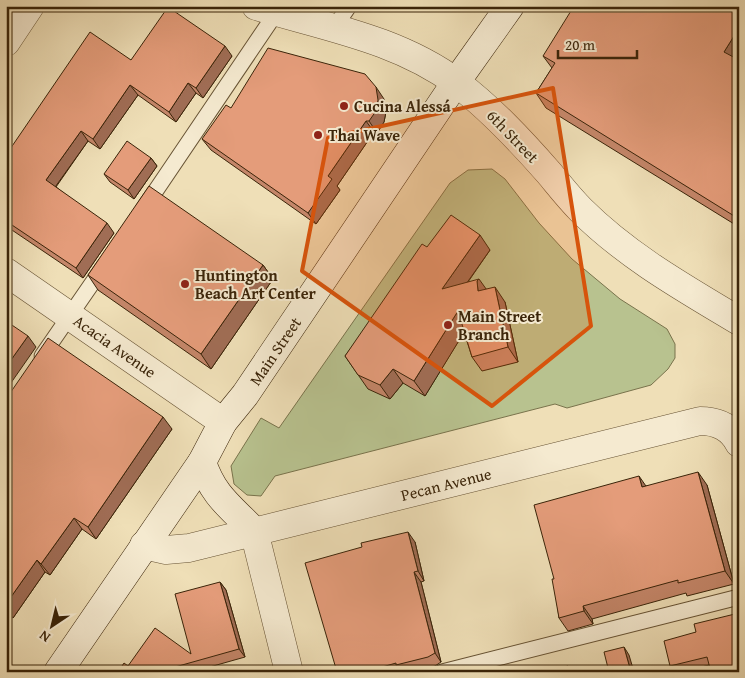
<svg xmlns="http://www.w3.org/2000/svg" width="745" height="678" font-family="'Gentium Book Plus',serif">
<rect width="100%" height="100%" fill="#efdfb7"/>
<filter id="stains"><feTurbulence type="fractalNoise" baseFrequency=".004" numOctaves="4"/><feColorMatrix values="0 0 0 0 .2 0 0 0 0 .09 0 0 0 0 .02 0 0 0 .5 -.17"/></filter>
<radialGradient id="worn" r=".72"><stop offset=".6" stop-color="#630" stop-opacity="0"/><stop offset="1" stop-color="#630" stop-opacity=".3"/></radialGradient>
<path fill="#b8c28f" stroke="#79734c" d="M 492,169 L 505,179 L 539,223 L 572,259 L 620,299 L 667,329 L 675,344 L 675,358 L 668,369 L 651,385 L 567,408 L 555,404 L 275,476 L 261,496 L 247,495 L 234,484 L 231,466 L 261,418 L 279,428 L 450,183 L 468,170 Z"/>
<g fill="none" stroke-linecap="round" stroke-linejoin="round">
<defs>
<g id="service">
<path d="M 334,28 L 349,6"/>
<path d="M 144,208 L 280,7"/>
<path d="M 42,356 L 104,266"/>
<path d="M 442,672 L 739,597"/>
</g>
<g id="minor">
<path d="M 6,272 L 223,422"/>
<path d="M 254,531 L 289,672"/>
<path d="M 144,545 L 166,550 L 189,548 L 700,421 C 717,421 731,427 739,443"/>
</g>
<g id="tertiary">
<path d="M 256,6 C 325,27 398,39 457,83 C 491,109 520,140 549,173 C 559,185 569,198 581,210 C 627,256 684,288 739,321"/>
<path d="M 6,42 L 30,6"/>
</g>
<g id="secondary">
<path d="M 202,462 C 213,496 231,507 254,531"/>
<path d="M 58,672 L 202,462 L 223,422 L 245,395 L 456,82 L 510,6"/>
</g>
</defs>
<use href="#service" stroke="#675334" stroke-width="17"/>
<use href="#minor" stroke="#675334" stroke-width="29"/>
<use href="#tertiary" stroke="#675334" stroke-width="29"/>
<use href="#secondary" stroke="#3a2409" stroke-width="29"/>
<use href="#service" stroke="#f5ead0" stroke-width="15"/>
<use href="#minor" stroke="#f5ead0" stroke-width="28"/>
<use href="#tertiary" stroke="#f5ead0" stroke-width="28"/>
<use href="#secondary" stroke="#f5ead0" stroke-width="28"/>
</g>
<g fill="#c48669" stroke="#3a2409">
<path d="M 232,56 L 203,98 L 196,93 L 176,122 L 138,95 L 100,149 L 88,141 L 56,187 L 114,233 L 83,278 L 6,226 L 6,155 L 131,60 Z"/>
<path d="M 543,56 L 739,61 L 739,227 L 546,108 L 536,93 L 552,68 Z"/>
<path d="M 384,99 L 386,112 L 384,122 L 377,133 L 374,132 L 337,186 L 340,190 L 316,224 L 211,150 L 202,139 Z"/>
<path d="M 151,158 L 157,166 L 134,199 L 110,182 L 104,174 Z"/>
<path d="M 427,247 L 490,250 L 468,282 L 486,289 L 505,302 L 518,362 L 482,371 L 472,357 L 464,332 L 425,396 L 403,383 L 390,399 L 368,389 L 345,356 Z"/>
<path d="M 263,265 L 273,279 L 211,369 L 98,290 L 88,275 Z"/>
<path d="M 6,399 L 172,429 L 96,539 L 82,529 L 50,575 L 45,572 L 13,618 L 11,617 L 6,624 Z"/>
<path d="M 707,485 L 734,584 L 687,596 L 686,593 L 592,619 L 593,624 L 568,631 L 559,618 L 554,579 L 646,486 Z"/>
<path d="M 415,542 L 424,581 L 421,582 L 441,662 L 435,666 L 413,672 L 337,672 Z"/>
<path d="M 220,582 L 226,590 L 245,657 L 192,672 L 118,672 L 128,666 L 191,654 Z"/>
<path d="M 739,613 L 709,665 L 682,672 L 674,672 L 670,666 L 696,632 Z"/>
</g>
<g fill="#a06d55" stroke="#3a2409">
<path d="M 739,28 L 739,59 L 734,66 L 724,52 Z"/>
<path d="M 225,46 L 232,56 L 203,98 L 196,88 Z"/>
<path d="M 188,83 L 196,93 L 176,122 L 169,112 Z"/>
<path d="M 130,85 L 138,95 L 100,149 L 93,139 Z"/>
<path d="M 376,87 L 384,99 L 386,112 L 384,122 L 377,133 L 369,121 Z"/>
<path d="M 366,121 L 374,132 L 337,186 L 340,190 L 316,224 L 308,213 L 328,176 Z"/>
<path d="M 81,131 L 88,141 L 53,190 L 46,180 Z"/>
<path d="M 151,158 L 157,166 L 134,199 L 128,190 Z"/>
<path d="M 107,223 L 114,233 L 83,278 L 76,268 Z"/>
<path d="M 480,235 L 490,250 L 452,304 L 442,289 Z"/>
<path d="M 263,265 L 273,279 L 211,369 L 201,354 Z"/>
<path d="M 479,279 L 489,293 L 478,291 L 477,281 Z"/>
<path d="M 495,287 L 505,302 L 518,362 L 508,347 Z"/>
<path d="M 458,311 L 468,326 L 425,396 L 414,381 Z"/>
<path d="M 28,336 L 36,347 L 6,390 L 6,367 Z"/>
<path d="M 393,369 L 403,383 L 390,399 L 380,385 Z"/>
<path d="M 163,417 L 172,429 L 96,539 L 88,527 Z"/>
<path d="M 698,472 L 707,485 L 734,584 L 725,571 Z"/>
<path d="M 639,476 L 648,489 L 642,487 Z"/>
<path d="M 74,518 L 82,529 L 50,575 L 41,564 Z"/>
<path d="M 408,532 L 415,542 L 424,581 L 418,571 Z"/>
<path d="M 37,560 L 45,572 L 13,618 L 6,609 L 6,604 Z"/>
<path d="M 414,572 L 421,582 L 441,662 L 435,653 Z"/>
<path d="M 220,582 L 226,590 L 245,657 L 239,649 Z"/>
<path d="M 583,606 L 592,619 L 593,624 L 584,611 Z"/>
<path d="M 6,610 L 11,617 L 6,624 Z"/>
<path d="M 624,647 L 629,655 L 634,672 L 631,672 Z"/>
</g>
<g fill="#e49c7a" stroke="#3a2409">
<path d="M 574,6 L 739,6 L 739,28 L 724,52 L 739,60 L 739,219 L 536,93 L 555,63 L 543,56 Z"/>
<path d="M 168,7 L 225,46 L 196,88 L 188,83 L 169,112 L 130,85 L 93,139 L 81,131 L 46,180 L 107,223 L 76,268 L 6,221 L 6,155 L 90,32 L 131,60 Z"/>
<path d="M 268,48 L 365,74 L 376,87 L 378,100 L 376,111 L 369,121 L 366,121 L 328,176 L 332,179 L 308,213 L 202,139 L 226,105 L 231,108 Z"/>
<path d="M 127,141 L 151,158 L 128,190 L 104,174 Z"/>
<path d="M 149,186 L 263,265 L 201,354 L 88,275 Z"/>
<path d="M 451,215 L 480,235 L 442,289 L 479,279 L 477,281 L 478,291 L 495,287 L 508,347 L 472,357 L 458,311 L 414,381 L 393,369 L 380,385 L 358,375 L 345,356 L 422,244 L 427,247 Z"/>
<path d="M 6,321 L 28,336 L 6,367 Z"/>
<path d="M 48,338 L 163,417 L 88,527 L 74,518 L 41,564 L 37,560 L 6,604 L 6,399 Z"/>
<path d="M 698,472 L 725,571 L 678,583 L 678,580 L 583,606 L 584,611 L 559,618 L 552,579 L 554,579 L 534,505 L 639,476 L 642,487 Z"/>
<path d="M 408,532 L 418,571 L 414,572 L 435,653 L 428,657 L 396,665 L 396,663 L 365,672 L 337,672 L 305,563 L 362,547 L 361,543 Z"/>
<path d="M 220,582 L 239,649 L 175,667 L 182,672 L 118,672 L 124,663 L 128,666 L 155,628 L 191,654 L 175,594 Z"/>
<path d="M 739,613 L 739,672 L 711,672 L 707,657 L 670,666 L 664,641 L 696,632 L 694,624 Z"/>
<path d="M 624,647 L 631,672 L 609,672 L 604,652 Z"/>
<path d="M 568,666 L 569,672 L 545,672 Z"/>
</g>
<path fill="#d7540c" fill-opacity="0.2" stroke="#d7540c" stroke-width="4" stroke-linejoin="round" d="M 553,88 L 591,326 L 492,406 L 302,271 L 328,138 Z"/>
<g fill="#8f2418" stroke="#f5ead0" stroke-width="2">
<circle cx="344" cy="106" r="5"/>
<circle cx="318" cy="135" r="5"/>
<circle cx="185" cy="284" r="5"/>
<circle cx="448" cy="325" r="5"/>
</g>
<g text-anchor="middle" stroke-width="4" stroke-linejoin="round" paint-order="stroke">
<g font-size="16" font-weight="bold" fill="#3a2409" stroke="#f5ead0" text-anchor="start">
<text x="354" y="112">Cucina Alessá</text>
<text x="328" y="141">Thai Wave</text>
<text x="195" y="281">Huntington<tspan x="195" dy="18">Beach Art Center</tspan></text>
<text x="458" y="322">Main Street<tspan x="458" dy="18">Branch</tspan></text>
</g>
<g font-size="16" fill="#3a2409" stroke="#f5ead0">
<text transform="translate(513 136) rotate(46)" y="6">6th Street</text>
<text transform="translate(115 346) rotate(35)" y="6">Acacia Avenue</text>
<text transform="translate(275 351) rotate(-56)" y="6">Main Street</text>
<text transform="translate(446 484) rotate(-14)" y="6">Pecan Avenue</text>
</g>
</g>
<rect width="745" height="678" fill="none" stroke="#efdfb7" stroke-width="25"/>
<rect x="8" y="8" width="730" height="663" fill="none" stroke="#3a2409" stroke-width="2.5"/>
<rect x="12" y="12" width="720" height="653" fill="none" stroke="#3a2409"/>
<g transform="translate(52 626) rotate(215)" stroke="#f5ead0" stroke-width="4" paint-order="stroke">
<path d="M0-4L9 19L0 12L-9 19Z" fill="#3a2409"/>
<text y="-8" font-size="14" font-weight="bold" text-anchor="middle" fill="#3a2409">N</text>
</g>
<path d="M558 50v8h79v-8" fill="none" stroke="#3a2409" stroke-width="2.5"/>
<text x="565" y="50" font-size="15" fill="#3a2409" stroke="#f5ead0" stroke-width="4" paint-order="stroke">20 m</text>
<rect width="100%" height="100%" filter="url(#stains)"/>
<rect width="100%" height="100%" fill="url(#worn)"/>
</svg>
